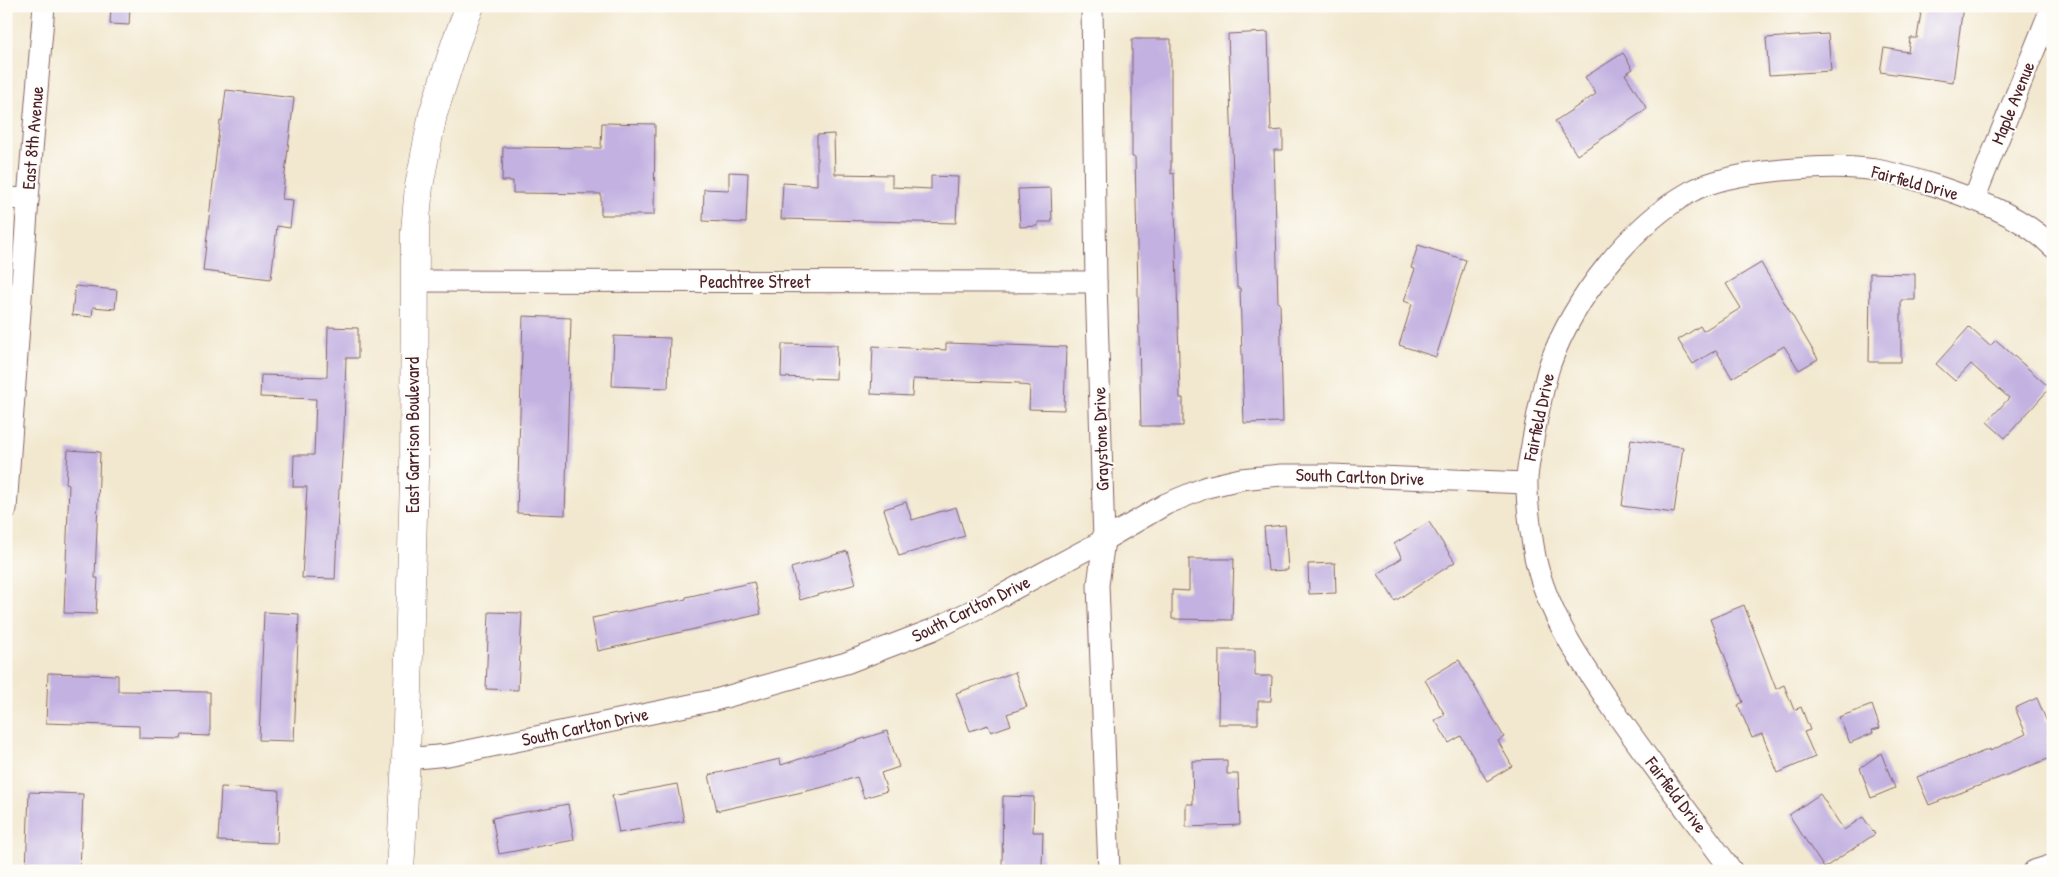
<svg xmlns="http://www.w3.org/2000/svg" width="2059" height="877" font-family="'Patrick Hand',sans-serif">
<rect width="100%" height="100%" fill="#fdfcf7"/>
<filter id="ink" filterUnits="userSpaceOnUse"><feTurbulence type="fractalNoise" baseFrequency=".02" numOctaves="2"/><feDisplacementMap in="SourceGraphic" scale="10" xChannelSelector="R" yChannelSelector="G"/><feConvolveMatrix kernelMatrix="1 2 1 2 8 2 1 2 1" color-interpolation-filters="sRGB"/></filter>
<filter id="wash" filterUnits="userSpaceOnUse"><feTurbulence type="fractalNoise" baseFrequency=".0096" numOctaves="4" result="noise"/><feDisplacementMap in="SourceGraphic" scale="20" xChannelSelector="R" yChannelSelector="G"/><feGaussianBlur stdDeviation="1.12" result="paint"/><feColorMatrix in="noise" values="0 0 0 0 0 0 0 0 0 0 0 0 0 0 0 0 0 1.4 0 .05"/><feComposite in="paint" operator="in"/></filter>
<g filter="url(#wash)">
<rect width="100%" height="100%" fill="#f2e8cf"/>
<g id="blocks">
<g fill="#c2b1e1">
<path d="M 111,6 L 130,6 L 129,25 L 110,24 Z"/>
<path d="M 1922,6 L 1963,6 L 1953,82 L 1880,72 L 1884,48 L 1908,52 L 1910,38 L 1917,38 Z"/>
<path d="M 1268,32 L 1271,131 L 1283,130 L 1283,150 L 1274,150 L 1278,303 L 1280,303 L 1283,422 L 1244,423 L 1240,288 L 1237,288 L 1228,34 Z"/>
<path d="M 1828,34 L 1831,71 L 1769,75 L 1766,38 Z"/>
<path d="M 1132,39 L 1171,39 L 1171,174 L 1174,173 L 1180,398 L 1183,398 L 1183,426 L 1141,426 L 1135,157 L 1132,157 Z"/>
<path d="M 1623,53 L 1633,69 L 1625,74 L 1647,109 L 1577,155 L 1555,121 L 1596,94 L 1585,77 Z"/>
<path d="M 226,90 L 294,98 L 282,199 L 293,200 L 290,228 L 277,226 L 271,279 L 203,271 L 220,121 L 222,121 Z"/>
<path d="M 602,123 L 655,124 L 654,215 L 601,215 L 601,194 L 513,193 L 513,181 L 502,181 L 503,147 L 601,148 Z"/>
<path d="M 834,134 L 835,174 L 892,175 L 892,187 L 931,189 L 931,176 L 958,177 L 956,223 L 781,219 L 783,183 L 817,185 L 817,135 Z"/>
<path d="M 729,172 L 748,173 L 746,223 L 703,221 L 704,189 L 729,190 Z"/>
<path d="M 1051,188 L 1052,222 L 1038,222 L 1038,226 L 1020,227 L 1018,189 Z"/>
<path d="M 1418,245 L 1466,260 L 1436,357 L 1399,345 L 1412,304 L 1404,301 L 1415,269 L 1411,268 Z"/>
<path d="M 1761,263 L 1818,359 L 1799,370 L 1784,346 L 1732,378 L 1716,350 L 1693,364 L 1678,340 L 1700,326 L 1703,331 L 1741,308 L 1726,284 Z"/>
<path d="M 1870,273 L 1915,274 L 1915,300 L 1901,300 L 1901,362 L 1869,362 Z"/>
<path d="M 75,286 L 117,290 L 115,309 L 93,307 L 92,317 L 72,315 Z"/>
<path d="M 523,316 L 571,318 L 565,515 L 517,513 Z"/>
<path d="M 328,327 L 358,328 L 358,358 L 346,358 L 344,429 L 340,489 L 339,489 L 335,579 L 302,578 L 307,487 L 293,487 L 294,455 L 314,455 L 316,399 L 260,397 L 261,375 L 327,377 Z"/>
<path d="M 1969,327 L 1990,346 L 1996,340 L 2050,388 L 2005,438 L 1987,422 L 2009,398 L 1971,364 L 1955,381 L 1936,364 Z"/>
<path d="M 614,336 L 670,338 L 668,388 L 612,386 Z"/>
<path d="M 946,343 L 1066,347 L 1064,410 L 1029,409 L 1030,386 L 1020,385 L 1020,383 L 913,379 L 912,396 L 871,394 L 873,346 L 946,350 Z"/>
<path d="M 782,344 L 837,345 L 836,379 L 781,377 Z"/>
<path d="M 1631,439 L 1683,447 L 1674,513 L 1622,506 Z"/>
<path d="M 68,450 L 100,452 L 95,578 L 98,578 L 96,614 L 64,613 L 69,485 L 66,484 Z"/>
<path d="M 906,502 L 912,520 L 956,507 L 965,536 L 899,556 L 884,509 Z"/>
<path d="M 1429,522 L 1455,562 L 1395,601 L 1378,574 L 1402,558 L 1394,544 Z"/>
<path d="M 1285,525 L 1288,570 L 1268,571 L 1264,527 Z"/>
<path d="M 847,551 L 856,584 L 800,600 L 791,568 Z"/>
<path d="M 1189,559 L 1234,559 L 1232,620 L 1172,619 L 1172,590 L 1189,591 Z"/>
<path d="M 1335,563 L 1336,593 L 1309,594 L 1308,564 Z"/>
<path d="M 754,582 L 761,614 L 598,651 L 592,618 L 686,599 L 686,597 Z"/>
<path d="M 1744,605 L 1776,689 L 1784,685 L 1794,710 L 1801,707 L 1810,730 L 1804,732 L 1815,757 L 1778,773 L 1762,734 L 1752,738 L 1738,705 L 1743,702 L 1710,619 Z"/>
<path d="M 264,612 L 299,614 L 294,741 L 259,740 Z"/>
<path d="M 489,612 L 522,613 L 518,690 L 486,689 Z"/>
<path d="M 1219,650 L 1255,650 L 1255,676 L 1272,676 L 1271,701 L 1258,701 L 1258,724 L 1218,724 Z"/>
<path d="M 1459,660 L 1504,737 L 1498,741 L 1512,766 L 1487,781 L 1461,736 L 1449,743 L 1435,720 L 1445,715 L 1425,680 Z"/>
<path d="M 1015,672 L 1027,707 L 1007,714 L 1011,725 L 991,732 L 988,725 L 970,731 L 956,693 Z"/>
<path d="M 48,673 L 118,675 L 118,691 L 210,692 L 210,736 L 182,735 L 181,739 L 139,738 L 139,726 L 46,723 Z"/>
<path d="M 2037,698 L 2047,722 L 2053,719 L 2053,757 L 1929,805 L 1917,777 L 1990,749 L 1990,751 L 2026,734 L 2015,708 Z"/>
<path d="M 1872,705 L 1880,728 L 1872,730 L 1873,733 L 1850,743 L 1839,717 Z"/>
<path d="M 887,731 L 899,767 L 881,773 L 887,791 L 864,798 L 857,777 L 820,788 L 717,811 L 709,775 L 780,759 L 781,765 Z"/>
<path d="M 1881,753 L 1895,788 L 1871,798 L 1860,768 Z"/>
<path d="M 1227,760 L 1227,774 L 1238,774 L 1240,825 L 1186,827 L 1186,804 L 1193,804 L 1192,761 Z"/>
<path d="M 677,784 L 684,821 L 619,833 L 612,796 Z"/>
<path d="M 221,787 L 279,790 L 277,843 L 218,841 Z"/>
<path d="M 29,792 L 83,794 L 80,871 L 26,871 Z"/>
<path d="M 1820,794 L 1844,830 L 1863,817 L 1875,834 L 1824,868 L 1789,815 Z"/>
<path d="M 1003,796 L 1034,797 L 1033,832 L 1043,832 L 1042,866 L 1002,865 Z"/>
<path d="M 568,804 L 574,840 L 499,854 L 492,818 Z"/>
</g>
</g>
</g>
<g filter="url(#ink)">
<use href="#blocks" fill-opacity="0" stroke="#856564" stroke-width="1"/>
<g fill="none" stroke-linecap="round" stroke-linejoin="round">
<defs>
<g id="minor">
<path d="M 1092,6 L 1096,282 L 1104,540 L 1098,585 L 1109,871"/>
<path d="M 6,198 L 28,199"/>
<path d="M 1974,199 L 2052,6"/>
<path d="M 414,281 L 1096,282"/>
<path d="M 6,509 L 28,199 L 44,6"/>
<path d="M 406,759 L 448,755 L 715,700 L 846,663 L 932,630 L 984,605 L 1104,540 L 1166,504 L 1207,487 L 1241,479 L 1281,475 L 1331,475 L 1526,483"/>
<path d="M 1732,871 C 1693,818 1653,767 1616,713 C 1583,665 1548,616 1535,557 C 1531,534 1527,510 1527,486 C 1526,471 1531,454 1533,439 C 1538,414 1542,389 1550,364 C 1573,300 1630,226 1690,192 C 1729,170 1831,163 1876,170 C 1895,173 1914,179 1933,185 C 1975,199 2021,215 2053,247"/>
<path d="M 2034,871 L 2053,865"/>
</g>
<path id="secondary" d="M 400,871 L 406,759 L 414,479 L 415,231 L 419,186 L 433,114 L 456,42 L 470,6"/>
</defs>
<use href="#minor" stroke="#856564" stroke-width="23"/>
<use href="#secondary" stroke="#856564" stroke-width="29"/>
<use href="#minor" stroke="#fff" stroke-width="21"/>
<use href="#secondary" stroke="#fff" stroke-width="28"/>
</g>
</g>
<g text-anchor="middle" stroke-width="4" stroke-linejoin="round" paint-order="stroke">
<g font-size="18" fill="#4a1f2b" stroke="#fdfcf7">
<text transform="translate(2013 103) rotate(-68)" y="6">Maple Avenue</text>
<text transform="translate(33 138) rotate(-85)" y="6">East 8th Avenue</text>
<text transform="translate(1915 183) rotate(15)" y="6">Fairfield Drive</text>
<text x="755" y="288">Peachtree Street</text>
<text transform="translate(1539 417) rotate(-78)" y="6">Fairfield Drive</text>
<text transform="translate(413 435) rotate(-90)" y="6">East Garrison Boulevard</text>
<text transform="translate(1101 439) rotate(-92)" y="6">Graystone Drive</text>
<text transform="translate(1360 477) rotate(2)" y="6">South Carlton Drive</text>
<text transform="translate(971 609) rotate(-26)" y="6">South Carlton Drive</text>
<text transform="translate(585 727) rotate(-12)" y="6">South Carlton Drive</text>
<text transform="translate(1676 795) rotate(53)" y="6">Fairfield Drive</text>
</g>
</g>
<rect width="2059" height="877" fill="none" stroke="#fdfcf7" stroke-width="25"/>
</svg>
